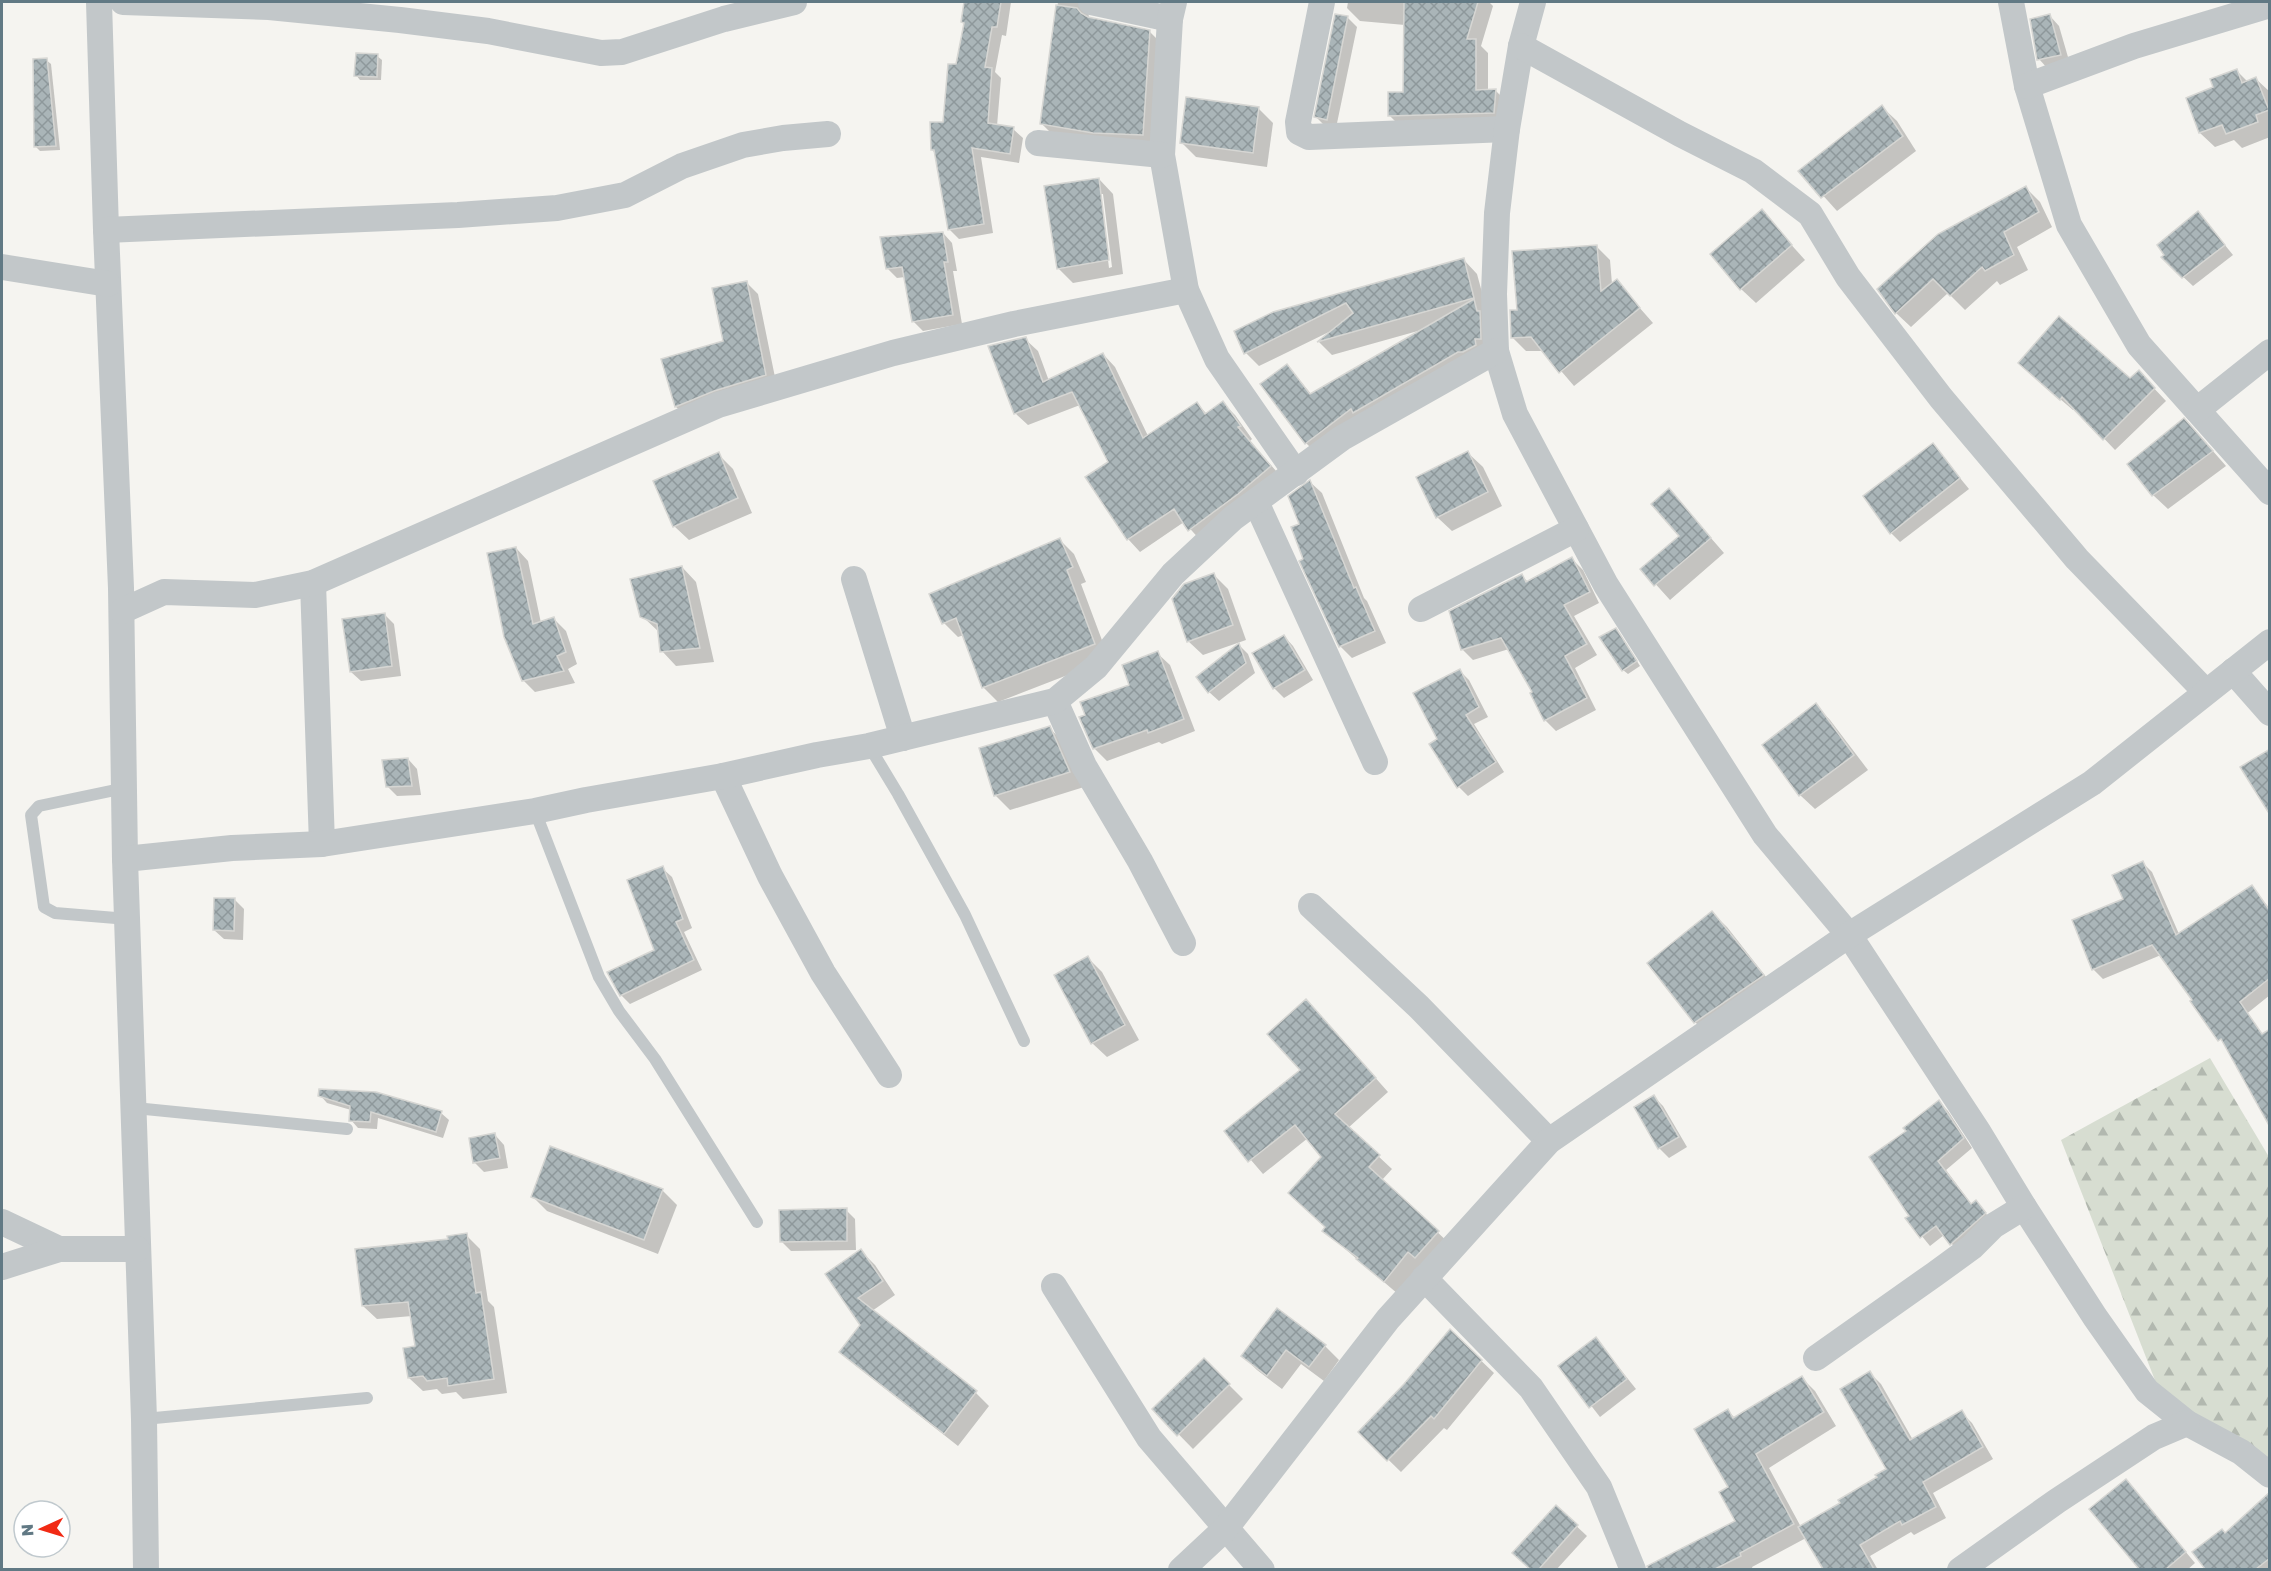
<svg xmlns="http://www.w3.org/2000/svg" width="2271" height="1571" font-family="'Golos Text',sans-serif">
<defs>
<pattern id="forest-firs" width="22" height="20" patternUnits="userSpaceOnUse" patternTransform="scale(1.5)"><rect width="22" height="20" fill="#d7ddd1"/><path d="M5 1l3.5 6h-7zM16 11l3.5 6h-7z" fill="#b2b8af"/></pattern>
<pattern id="building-cross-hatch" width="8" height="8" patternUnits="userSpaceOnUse" patternTransform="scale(1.5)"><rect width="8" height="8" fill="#aab5b8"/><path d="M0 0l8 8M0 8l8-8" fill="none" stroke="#8e989b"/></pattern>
</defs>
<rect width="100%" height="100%" fill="#f5f4f0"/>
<path fill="url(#forest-firs)" d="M 2210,1058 L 2269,1157 L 2269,1477 L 2160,1393 L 2061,1140 Z"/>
<g fill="#0003" fill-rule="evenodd">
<path d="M 966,2 L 1011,2 L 1006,36 L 1002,35 L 995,72 L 1001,78 L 997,126 L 1013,129 L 1023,138 L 1019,163 L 981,157 L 993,233 L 959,239 L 949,229 L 936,154 L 932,150 L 945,124 L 965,24 L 963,22 Z"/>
<path d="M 1058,2 L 1087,2 L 1089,18 L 1149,31 L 1163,45 L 1156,148 L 1055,137 L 1042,124 Z"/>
<path d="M 1348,2 L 1489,2 L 1493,6 L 1481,46 L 1488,53 L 1488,91 L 1496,91 L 1508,103 L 1507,125 L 1402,128 L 1390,116 L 1405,93 L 1405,25 L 1360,21 L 1347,8 Z"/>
<path d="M 2050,16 L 2059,26 L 2070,64 L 2048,69 L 2039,59 Z"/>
<path d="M 1347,17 L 1357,27 L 1336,128 L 1325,126 L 1316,117 Z"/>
<path d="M 377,56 L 382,60 L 381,80 L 360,80 L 356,75 Z"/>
<path d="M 46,60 L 51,64 L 60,150 L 40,151 L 36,147 Z"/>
<path d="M 2237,71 L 2248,82 L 2256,79 L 2270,92 L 2270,137 L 2242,148 L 2234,140 L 2215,147 L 2200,133 L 2188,99 L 2215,88 Z"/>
<path d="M 1882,107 L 1897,121 L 1916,151 L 1837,211 L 1801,171 Z"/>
<path d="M 1258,108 L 1273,123 L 1267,167 L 1196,157 L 1182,143 Z"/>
<path d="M 1099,179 L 1113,194 L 1123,274 L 1073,283 L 1058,268 ZM 1100,194 L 1103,194 L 1112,267 L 1109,268 Z"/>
<path d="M 2026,188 L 2040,202 L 2052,227 L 2017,247 L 2028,270 L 2000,285 L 1997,281 L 1965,310 L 1948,293 L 1911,327 L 1896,313 Z"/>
<path d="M 1761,211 L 1805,260 L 1756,303 L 1741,289 Z"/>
<path d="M 2207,223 L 2233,255 L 2193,286 L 2163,258 Z"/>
<path d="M 943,233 L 952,243 L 957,271 L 953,271 L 962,324 L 923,331 L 913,321 L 905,277 L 897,278 L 888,269 Z"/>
<path d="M 1596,246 L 1610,260 L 1612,284 L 1616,281 L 1653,323 L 1574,386 L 1544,351 L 1526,351 L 1512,337 L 1519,311 Z"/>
<path d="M 1464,260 L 1477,274 L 1487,311 L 1492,350 L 1318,455 L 1306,443 L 1262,384 L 1287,366 L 1312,395 L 1425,329 L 1332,355 L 1319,342 L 1331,331 L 1259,366 L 1246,353 L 1236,332 Z"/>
<path d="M 746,282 L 758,294 L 777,387 L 688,418 L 676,407 L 663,360 L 724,342 Z"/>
<path d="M 1025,339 L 1038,351 L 1049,381 L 1103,354 L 1115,367 L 1148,436 L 1197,404 L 1207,414 L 1223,403 L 1235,415 L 1252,439 L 1250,441 L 1283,479 L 1202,542 L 1184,522 L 1140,552 L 1128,539 L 1087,478 L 1110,463 L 1080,405 L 1028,425 L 1015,413 Z"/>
<path d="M 2032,375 L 2130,380 L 2150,384 L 2166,401 L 2115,450 L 2075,408 L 2073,410 Z"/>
<path d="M 2198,434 L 2226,466 L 2168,509 L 2153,495 Z"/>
<path d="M 1933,445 L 1969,489 L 1900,542 L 1891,533 Z"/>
<path d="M 1468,453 L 1483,467 L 1502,506 L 1452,531 L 1437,517 Z"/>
<path d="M 718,454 L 733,469 L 752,513 L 689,540 L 674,526 Z"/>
<path d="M 1310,482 L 1322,493 L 1364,598 L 1367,601 L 1386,643 L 1352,658 L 1340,646 L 1305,560 L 1301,525 Z"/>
<path d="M 1669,490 L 1724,553 L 1670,600 L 1642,569 L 1681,536 Z"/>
<path d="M 1060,540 L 1074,554 L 1086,582 L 1081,584 L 1109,659 L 998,702 L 983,687 L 964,635 L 958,637 L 944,623 Z"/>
<path d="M 516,548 L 528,561 L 541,623 L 554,619 L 566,631 L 577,664 L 568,669 L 575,683 L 535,692 L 523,680 Z"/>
<path d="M 1572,559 L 1583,570 L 1599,603 L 1574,616 L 1597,655 L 1575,668 L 1596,710 L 1556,731 L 1545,720 L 1534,692 L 1509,649 L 1473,660 L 1462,649 L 1522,576 L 1528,582 Z"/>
<path d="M 682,567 L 696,582 L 714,662 L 676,666 L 662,651 L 659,632 L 642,616 Z"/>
<path d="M 1214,575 L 1228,589 L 1246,640 L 1203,655 L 1188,641 Z"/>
<path d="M 385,615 L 394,624 L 401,676 L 361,681 L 351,672 Z"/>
<path d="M 1620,634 L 1640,666 L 1628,674 L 1623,670 Z"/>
<path d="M 1284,636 L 1293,646 L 1313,680 L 1284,698 L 1274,688 L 1254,654 Z"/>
<path d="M 1239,645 L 1248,654 L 1255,673 L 1219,701 L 1209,692 Z"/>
<path d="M 1157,653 L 1170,665 L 1195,731 L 1162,744 L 1159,742 L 1107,761 L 1094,748 L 1131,686 Z"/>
<path d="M 1459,670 L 1469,680 L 1488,717 L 1474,724 L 1504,772 L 1468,796 L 1459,787 L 1438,740 Z"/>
<path d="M 1816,705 L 1830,720 L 1868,770 L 1815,809 L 1800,795 L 1764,745 Z"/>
<path d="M 1049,728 L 1064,742 L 1084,787 L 1010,810 L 995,795 Z"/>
<path d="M 408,759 L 417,769 L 421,795 L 397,796 L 387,786 Z"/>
<path d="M 2143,863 L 2152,872 L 2179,934 L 2252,887 L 2270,909 L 2270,995 L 2219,1036 L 2161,955 L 2103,979 L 2093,969 Z"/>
<path d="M 662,868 L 672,877 L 692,928 L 684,932 L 702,970 L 630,1004 L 621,995 L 656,951 Z"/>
<path d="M 235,900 L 244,909 L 243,940 L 224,939 L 214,930 Z"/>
<path d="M 1712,913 L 1727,927 L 1777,991 L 1710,1037 L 1695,1022 L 1649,963 Z"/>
<path d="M 1088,958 L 1102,972 L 1139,1040 L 1107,1057 L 1092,1043 Z"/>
<path d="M 1319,1014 L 1388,1092 L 1348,1128 L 1392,1169 L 1382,1180 L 1451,1245 L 1398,1294 L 1324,1231 L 1326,1227 L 1323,1157 L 1308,1138 L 1263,1174 L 1226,1131 L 1302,1070 Z"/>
<path d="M 320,1095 L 441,1113 L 449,1120 L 443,1138 L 378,1118 L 377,1129 L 358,1128 L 351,1120 L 351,1110 L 327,1103 Z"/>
<path d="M 1654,1097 L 1663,1106 L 1687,1147 L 1669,1158 L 1659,1148 L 1636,1107 Z"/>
<path d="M 1939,1102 L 1948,1111 L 1972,1148 L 1946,1170 L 1972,1205 L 1976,1202 L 1993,1222 L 1959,1252 L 1944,1235 L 1930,1246 L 1907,1218 L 1911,1216 L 1908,1131 Z"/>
<path d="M 495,1135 L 504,1145 L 508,1168 L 484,1172 L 474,1162 Z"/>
<path d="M 662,1190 L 677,1205 L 658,1254 L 547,1211 L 533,1197 Z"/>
<path d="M 846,1210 L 855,1219 L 856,1250 L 791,1251 L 782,1242 Z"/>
<path d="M 466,1235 L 480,1249 L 488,1301 L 494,1307 L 507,1393 L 463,1399 L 456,1392 L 442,1394 L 437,1389 L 423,1391 L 409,1378 L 417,1347 L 412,1316 L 377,1319 L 363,1306 L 449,1241 Z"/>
<path d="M 861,1251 L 875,1265 L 895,1295 L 872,1311 L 976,1393 L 989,1406 L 958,1446 L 855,1365 L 841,1352 L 862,1325 L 827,1275 Z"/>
<path d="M 1277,1310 L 1325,1346 L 1339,1360 L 1324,1381 L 1301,1364 L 1282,1389 L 1257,1370 L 1243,1356 Z"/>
<path d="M 1450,1331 L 1494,1373 L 1447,1430 L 1444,1428 L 1401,1472 L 1360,1432 L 1405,1385 Z"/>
<path d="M 1596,1339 L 1636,1389 L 1600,1417 L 1560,1366 Z"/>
<path d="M 1204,1360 L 1243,1399 L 1193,1449 L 1154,1409 Z"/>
<path d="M 1870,1373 L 1881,1384 L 1913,1440 L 1961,1412 L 1972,1423 L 1993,1459 L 1933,1493 L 1946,1518 L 1914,1535 L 1911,1532 L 1870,1556 L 1878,1570 L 1824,1570 L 1806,1538 L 1752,1567 L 1753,1570 L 1649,1570 L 1649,1567 L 1737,1522 L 1731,1487 L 1727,1410 L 1735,1418 L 1802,1378 L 1815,1391 L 1836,1426 L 1769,1468 L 1801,1527 L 1842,1504 L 1888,1470 Z"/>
<path d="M 2135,1491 L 2195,1563 L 2187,1570 L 2141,1570 L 2091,1510 Z"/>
<path d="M 2270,1494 L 2270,1570 L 2207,1570 L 2194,1553 L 2225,1534 Z"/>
<path d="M 1556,1507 L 1587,1536 L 1556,1570 L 1531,1570 L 1514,1553 Z"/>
</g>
<g fill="url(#building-cross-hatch)" stroke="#d6d6d3" stroke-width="1.5">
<path d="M 964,2 L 1001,2 L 997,27 L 992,27 L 985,67 L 992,68 L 988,123 L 1014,127 L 1010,154 L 972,148 L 984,224 L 948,230 L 934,150 L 931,150 L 930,122 L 943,122 L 948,64 L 956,64 L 964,23 L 961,22 Z"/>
<path d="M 1404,2 L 1478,2 L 1467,39 L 1476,39 L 1476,90 L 1496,89 L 1494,113 L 1388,116 L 1388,92 L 1403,92 Z"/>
<path d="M 1056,5 L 1077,8 L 1081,13 L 1088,17 L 1150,30 L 1143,135 L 1093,133 L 1040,124 Z"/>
<path d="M 1335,14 L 1348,16 L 1327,120 L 1314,117 Z"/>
<path d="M 2050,14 L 2061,55 L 2037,60 L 2030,19 Z"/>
<path d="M 356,53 L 378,54 L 377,77 L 354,76 Z"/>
<path d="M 47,58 L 56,146 L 34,147 L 33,59 Z"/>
<path d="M 2237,69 L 2242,83 L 2256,77 L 2269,110 L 2256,115 L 2258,122 L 2226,134 L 2222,125 L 2199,133 L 2186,98 L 2213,87 L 2210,79 Z"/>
<path d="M 1186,97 L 1259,107 L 1253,153 L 1180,143 Z"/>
<path d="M 1882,105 L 1903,136 L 1821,198 L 1798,171 Z"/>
<path d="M 1099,178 L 1109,260 L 1057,269 L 1044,186 Z"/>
<path d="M 2026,186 L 2039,212 L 2004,232 L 2014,255 L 1985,271 L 1982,267 L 1950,296 L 1933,279 L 1895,314 L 1877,289 L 1938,234 Z"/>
<path d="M 1762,209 L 1792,245 L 1740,290 L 1710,254 Z"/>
<path d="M 2198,211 L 2225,245 L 2182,278 L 2161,257 L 2164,255 L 2157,245 Z"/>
<path d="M 943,232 L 948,262 L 944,262 L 953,315 L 912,322 L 902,267 L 886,269 L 880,237 Z"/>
<path d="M 1597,245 L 1601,291 L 1617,279 L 1640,308 L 1559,373 L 1531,337 L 1511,338 L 1510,310 L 1517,310 L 1512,251 Z"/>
<path d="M 1464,258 L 1474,298 L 1317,342 L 1353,313 L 1346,303 L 1244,354 L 1234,331 L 1273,312 Z"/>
<path d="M 747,281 L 766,375 L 714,391 L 675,407 L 661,359 L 723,341 L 712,288 Z"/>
<path d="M 1474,299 L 1477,311 L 1480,311 L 1481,339 L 1475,339 L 1476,345 L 1463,352 L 1458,352 L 1353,413 L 1351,409 L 1305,444 L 1260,384 L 1287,364 L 1310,394 Z"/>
<path d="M 2059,316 L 2130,378 L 2139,370 L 2155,388 L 2103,440 L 2062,397 L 2060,400 L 2018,363 Z"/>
<path d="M 1026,337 L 1043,382 L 1103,353 L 1143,438 L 1197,402 L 1205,414 L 1223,401 L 1241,426 L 1238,427 L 1271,466 L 1238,494 L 1188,531 L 1174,509 L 1127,540 L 1085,477 L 1108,462 L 1072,392 L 1014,414 L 988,346 Z"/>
<path d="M 2184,418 L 2213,451 L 2152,496 L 2127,464 Z"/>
<path d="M 1933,443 L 1960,478 L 1890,534 L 1863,496 Z"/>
<path d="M 1468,451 L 1488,492 L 1436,518 L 1416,477 Z"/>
<path d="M 719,452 L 738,498 L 673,527 L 653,481 Z"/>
<path d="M 1310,480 L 1354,588 L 1356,587 L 1375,631 L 1339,647 L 1299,561 L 1303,559 L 1291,527 L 1299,524 L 1288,496 Z"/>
<path d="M 1669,488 L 1711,538 L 1654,586 L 1640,569 L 1679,536 L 1651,504 Z"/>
<path d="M 1060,538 L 1073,567 L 1067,570 L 1095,644 L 982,688 L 956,618 L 942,624 L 929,594 Z"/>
<path d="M 516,547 L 533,624 L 554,617 L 566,652 L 557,656 L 564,671 L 522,681 L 504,637 L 487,553 Z"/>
<path d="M 1572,557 L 1590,592 L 1564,605 L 1587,644 L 1565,656 L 1587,698 L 1544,721 L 1530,693 L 1532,692 L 1501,638 L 1461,650 L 1449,611 L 1522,574 L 1526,582 Z"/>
<path d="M 682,566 L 700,648 L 660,652 L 657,624 L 640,617 L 630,579 Z"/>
<path d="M 1214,573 L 1233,625 L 1187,642 L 1172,599 L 1184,584 Z"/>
<path d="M 385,613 L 392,666 L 350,672 L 342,619 Z"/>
<path d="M 1616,628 L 1637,661 L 1622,671 L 1599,637 Z"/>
<path d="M 1284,635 L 1305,670 L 1273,689 L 1252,653 Z"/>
<path d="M 1239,643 L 1246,663 L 1208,693 L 1196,677 Z"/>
<path d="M 1158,651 L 1184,719 L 1148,733 L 1147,730 L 1093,749 L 1079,717 L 1085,715 L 1080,702 L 1129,685 L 1122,665 Z"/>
<path d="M 1460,669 L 1479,707 L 1466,715 L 1496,762 L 1457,788 L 1429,744 L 1437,739 L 1413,693 Z"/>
<path d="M 1816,703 L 1854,755 L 1799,796 L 1762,745 Z"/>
<path d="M 1050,726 L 1070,772 L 994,796 L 979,748 Z"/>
<path d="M 2270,749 L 2270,815 L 2240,767 Z"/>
<path d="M 408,758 L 412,786 L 386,787 L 382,760 Z"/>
<path d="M 2143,861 L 2176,935 L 2252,885 L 2270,911 L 2270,978 L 2240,1002 L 2262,1034 L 2270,1029 L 2270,1127 L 2221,1039 L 2218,1041 L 2190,1001 L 2192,1000 L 2152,945 L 2092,970 L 2072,920 L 2123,899 L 2112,875 Z"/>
<path d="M 663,866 L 683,919 L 676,922 L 694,960 L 620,996 L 607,972 L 654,950 L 627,880 Z"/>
<path d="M 214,898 L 235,898 L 234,931 L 213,930 Z"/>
<path d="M 1712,911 L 1764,975 L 1694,1023 L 1647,963 Z"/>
<path d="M 1088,956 L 1125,1025 L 1091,1044 L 1054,975 Z"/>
<path d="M 1306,999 L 1376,1078 L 1335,1114 L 1380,1155 L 1369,1167 L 1439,1231 L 1415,1258 L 1408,1252 L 1384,1282 L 1356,1259 L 1358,1258 L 1322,1231 L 1325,1227 L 1288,1193 L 1321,1157 L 1295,1125 L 1248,1162 L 1224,1131 L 1300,1070 L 1267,1034 Z"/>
<path d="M 319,1089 L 376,1092 L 442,1111 L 436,1132 L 371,1112 L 370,1122 L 349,1121 L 350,1106 L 318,1096 Z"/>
<path d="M 1654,1095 L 1679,1137 L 1658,1149 L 1634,1107 Z"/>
<path d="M 1939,1100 L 1964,1138 L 1938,1161 L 1971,1204 L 1976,1200 L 1986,1213 L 1950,1245 L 1936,1226 L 1920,1238 L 1905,1218 L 1909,1216 L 1869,1157 L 1906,1131 L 1903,1128 Z"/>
<path d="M 495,1133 L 500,1158 L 473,1163 L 469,1138 Z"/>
<path d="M 550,1146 L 663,1189 L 644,1240 L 531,1197 Z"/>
<path d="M 847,1208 L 847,1241 L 780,1242 L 779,1210 Z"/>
<path d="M 467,1233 L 476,1293 L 481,1292 L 494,1379 L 448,1386 L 447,1378 L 427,1381 L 423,1376 L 408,1378 L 403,1348 L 415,1346 L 408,1302 L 362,1306 L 355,1249 L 448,1239 L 447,1236 Z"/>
<path d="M 861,1249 L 883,1281 L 858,1298 L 977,1391 L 944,1434 L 839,1352 L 860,1325 L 825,1274 Z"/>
<path d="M 1277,1308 L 1326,1345 L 1309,1367 L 1286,1350 L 1267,1376 L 1241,1356 Z"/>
<path d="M 1450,1329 L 1482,1360 L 1434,1419 L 1431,1416 L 1387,1461 L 1358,1432 L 1404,1384 Z"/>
<path d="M 1596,1337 L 1627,1379 L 1589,1408 L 1558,1366 Z"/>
<path d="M 1204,1358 L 1230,1384 L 1177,1436 L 1152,1409 Z"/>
<path d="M 1870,1371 L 1910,1440 L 1962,1410 L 1983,1447 L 1923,1482 L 1936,1507 L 1902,1525 L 1900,1521 L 1860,1545 L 1874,1569 L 1823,1569 L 1798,1527 L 1840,1503 L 1838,1500 L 1877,1477 L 1875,1475 L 1886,1469 L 1840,1389 Z"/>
<path d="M 1802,1376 L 1824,1412 L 1756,1454 L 1794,1524 L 1740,1553 L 1741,1556 L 1715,1569 L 1648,1569 L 1647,1566 L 1735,1521 L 1719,1492 L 1728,1487 L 1694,1429 L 1728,1409 L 1733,1418 Z"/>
<path d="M 2126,1479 L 2186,1552 L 2166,1569 L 2139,1569 L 2089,1509 Z"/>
<path d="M 2270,1492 L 2270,1558 L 2256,1569 L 2205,1569 L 2192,1552 L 2222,1529 L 2225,1533 Z"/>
<path d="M 1556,1505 L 1578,1525 L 1539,1569 L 1530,1569 L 1512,1553 Z"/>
</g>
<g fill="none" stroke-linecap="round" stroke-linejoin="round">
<g stroke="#c2c7c9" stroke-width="12">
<path d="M 869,746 L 898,794 L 965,915 L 1024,1041"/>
<path d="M 125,788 L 39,806 L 31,815 L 44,907 L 55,913 L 128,919"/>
<path d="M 535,811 L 599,977 L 619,1011 L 655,1059 L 757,1222"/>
<path d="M 135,1108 L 347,1129"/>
<path d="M 144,1419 L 367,1398"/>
</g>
<g stroke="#c2c7c9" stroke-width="26">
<path d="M 99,2 L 106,230 L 121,588 L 125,859 L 144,1419 L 146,1570"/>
<path d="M 123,2 L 269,7 L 400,20 L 488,31 L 601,53 L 622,52 L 724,19 L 794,2"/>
<path d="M 1091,2 L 1170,19"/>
<path d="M 1174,2 L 1170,19 L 1162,155 L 1186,290 L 1217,359 L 1296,473"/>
<path d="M 1322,2 L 1298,122 L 1299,132 L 1309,137 L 1507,129"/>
<path d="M 1533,2 L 1521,46 L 1507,129 L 1497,213 L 1494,294 L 1496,351 L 1515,414 L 1606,585 L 1765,835 L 1849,935 L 1979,1133 L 2024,1207 L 2095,1317 L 2147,1391 L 2187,1423 L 2241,1452 L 2270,1475"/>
<path d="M 2011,2 L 2027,86 L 2069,225 L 2139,345 L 2270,492"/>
<path d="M 1521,46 L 1680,134 L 1753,171 L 1810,214 L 1848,277 L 1941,398 L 2077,559 L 2205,691"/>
<path d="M 2027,86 L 2134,46 L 2270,5"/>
<path d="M 1038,143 L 1162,155"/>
<path d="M 106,230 L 458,215 L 557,208 L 625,195 L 682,166 L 743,145 L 783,138 L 828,134"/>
<path d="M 2,267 L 108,284"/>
<path d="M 2197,410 L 2270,352"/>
<path d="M 1256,502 L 1375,762"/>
<path d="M 854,579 L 903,738"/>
<path d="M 313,583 L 322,844"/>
<path d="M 1421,609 L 1576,529"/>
<path d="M 122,611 L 164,592 L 255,595 L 313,583 L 718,405 L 893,353 L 1014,324 L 1186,290"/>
<path d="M 2233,671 L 2270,713"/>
<path d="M 1055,701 L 1084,766 L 1140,861 L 1183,943"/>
<path d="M 723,776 L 770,876 L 823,973 L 889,1075"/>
<path d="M 125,859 L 232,848 L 322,844 L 535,811 L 586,800 L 723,776 L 817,755 L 869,746 L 1055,701 L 1096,667 L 1173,574 L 1233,518 L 1342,438 L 1496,351"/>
<path d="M 1311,906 L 1419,1007 L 1549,1141"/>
<path d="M 2,1222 L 59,1249"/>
<path d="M 2,1267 L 59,1249 L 137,1249"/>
<path d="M 1424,1278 L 1531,1388 L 1599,1487 L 1633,1570"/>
<path d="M 1054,1286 L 1149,1438 L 1262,1570"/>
<path d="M 1816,1358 L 1935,1274 L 1972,1247 L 1993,1226 L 2024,1207"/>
<path d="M 1181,1570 L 1226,1528 L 1388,1319 L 1549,1141 L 1849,935 L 2092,783 L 2270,642"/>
<path d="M 1960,1570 L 2057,1501 L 2154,1437 L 2187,1423"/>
</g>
</g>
<rect width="2271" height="1571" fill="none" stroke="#617984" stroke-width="6"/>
<g transform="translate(42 1529) rotate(266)"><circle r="28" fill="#ffffff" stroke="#c0c9ce" stroke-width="1.5"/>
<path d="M0-4.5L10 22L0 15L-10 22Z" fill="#f12a14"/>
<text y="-9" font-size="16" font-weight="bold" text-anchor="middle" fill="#617984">N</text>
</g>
</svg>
